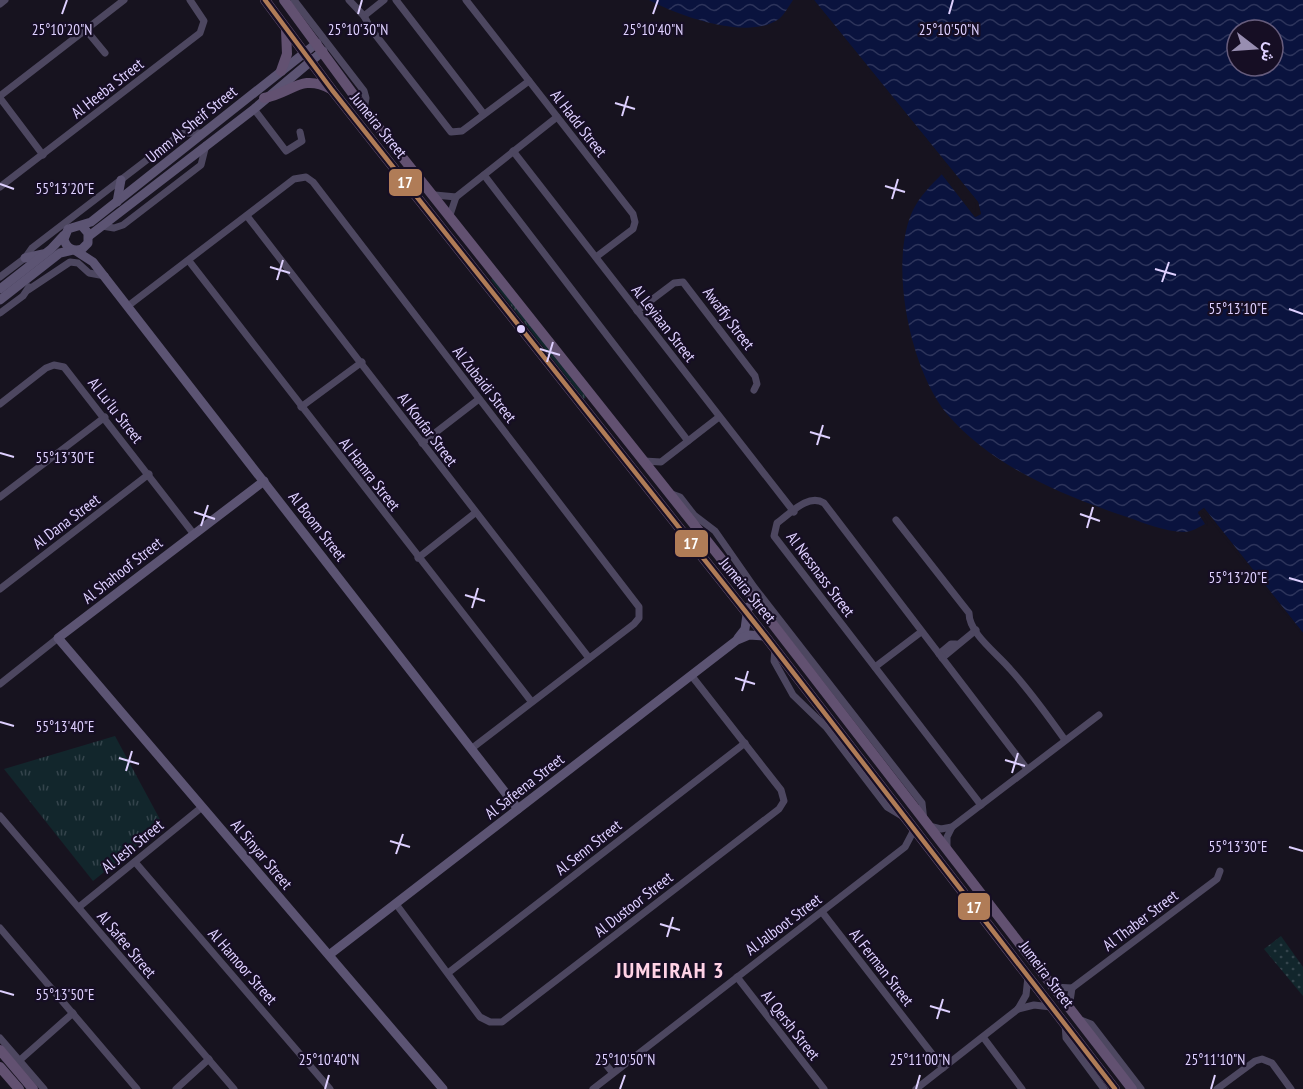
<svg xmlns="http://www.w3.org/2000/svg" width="1303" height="1089" font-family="'PT Sans Narrow',Vazirmatn,sans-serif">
<defs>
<pattern id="grass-tufts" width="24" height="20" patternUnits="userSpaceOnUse" patternTransform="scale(1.5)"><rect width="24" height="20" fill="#12262c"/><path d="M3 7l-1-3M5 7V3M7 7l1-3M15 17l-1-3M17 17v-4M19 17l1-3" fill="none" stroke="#34444c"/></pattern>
<pattern id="garden-dots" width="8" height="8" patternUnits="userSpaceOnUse" patternTransform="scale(1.5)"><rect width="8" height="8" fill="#12262c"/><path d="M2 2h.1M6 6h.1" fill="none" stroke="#34444c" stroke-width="1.8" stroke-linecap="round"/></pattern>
<pattern id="water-waves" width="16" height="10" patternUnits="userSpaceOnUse" patternTransform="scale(1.5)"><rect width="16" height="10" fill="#0a133e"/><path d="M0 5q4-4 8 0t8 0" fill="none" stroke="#2d345b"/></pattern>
</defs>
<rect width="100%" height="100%" fill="#17131f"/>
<g fill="url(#grass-tufts)">
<path d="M 494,277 L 586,397 L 584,399 L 491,280 Z"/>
<path d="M 115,736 L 163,825 L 93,881 L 4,769 Z"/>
</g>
<path fill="url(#garden-dots)" d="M 1281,936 L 1303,967 L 1303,996 L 1264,949 Z"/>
<g fill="url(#water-waves)" fill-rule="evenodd">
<path d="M 649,0 L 793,0 C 789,6 784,15 779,19 C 748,41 679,16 649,0 Z"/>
<path d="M 814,0 L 1303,0 L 1303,633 L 1204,508 L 1198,513 L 1205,524 C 1199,527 1192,532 1184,532 C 1166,532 1144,523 1127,517 C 1064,496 991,466 947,414 C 910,369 888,263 913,210 C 920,196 931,185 942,174 L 975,217 L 981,214 L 978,202 ZM 1237,30 L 1273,30 L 1273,66 L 1237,66 Z"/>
</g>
<g fill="#17131f">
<path d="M 811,0 L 814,0 L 978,202 L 981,214 L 975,217 L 940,172 L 944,172 L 976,213 L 975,203 Z"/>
<path d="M 1204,508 L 1303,633 L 1303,636 L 1203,511 L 1201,512 L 1208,523 L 1207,526 L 1206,524 L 1198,512 Z"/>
</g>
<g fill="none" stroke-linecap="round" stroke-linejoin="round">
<g stroke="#4d4760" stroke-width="7">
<path d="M 294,0 L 364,91 L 366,98 L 364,109"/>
<path d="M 349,0 L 364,16 L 371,29 L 451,132 L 462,131 L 529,81"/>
<path d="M 396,0 L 483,113"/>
<path d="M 466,0 L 633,214 L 635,222 L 633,229 L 596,257"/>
<path d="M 0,4 L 5,0"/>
<path d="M 364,16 L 384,0"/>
<path d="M 86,30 L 105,53"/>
<path d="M 0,96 L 124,0"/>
<path d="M 0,98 L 43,155"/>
<path d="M 254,109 L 286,151 L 302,141 L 300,132"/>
<path d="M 513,151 L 794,512"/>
<path d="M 484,175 L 688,441"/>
<path d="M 0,187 L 200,33 L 204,21 L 190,0"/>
<path d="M 435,195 L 456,197"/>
<path d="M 450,215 L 456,197 L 557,117"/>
<path d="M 247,216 L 589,658"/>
<path d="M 102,226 L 114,228 L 123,225 L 201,165 L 206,145"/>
<path d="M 189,261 L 531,701"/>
<path d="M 0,277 L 25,258 L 32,248 L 178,136 L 184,133 L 203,133"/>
<path d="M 28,290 L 70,262 L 78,263 L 89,273 L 105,276"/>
<path d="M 128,306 L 294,179 L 306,177 L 313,182 L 639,607 L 639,618 L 634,624 L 471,749"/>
<path d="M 637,311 L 674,283 L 683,282 L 755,376 L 757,384 L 754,390"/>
<path d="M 0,313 L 23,296 L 29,287"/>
<path d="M 0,404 L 46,368 L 54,365 L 64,367 L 193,533"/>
<path d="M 301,407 L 362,362"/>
<path d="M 422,443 L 479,399"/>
<path d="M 644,461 L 661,462 L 719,417"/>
<path d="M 669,493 L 680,497 L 694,515 L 715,531 L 754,587 L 922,803 L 924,821"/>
<path d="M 0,497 L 105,417"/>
<path d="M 896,520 L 969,613 C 969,634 998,654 1010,669 C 1030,691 1048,716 1065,740"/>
<path d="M 418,558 L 475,513"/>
<path d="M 0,589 L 149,474"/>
<path d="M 775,649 L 774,661 L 793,695 L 826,727 L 887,807 L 902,816"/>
<path d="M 939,654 L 951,644 L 956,644"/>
<path d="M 942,658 L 976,630"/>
<path d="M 875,667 L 921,632"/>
<path d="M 0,684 L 58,638"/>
<path d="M 981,805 L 774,536 L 777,523 C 790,514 808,493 824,503 L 1027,769"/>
<path d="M 0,816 L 234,1089"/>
<path d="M 929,826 L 941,829 L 952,827"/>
<path d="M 947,849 L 947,837 L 952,827 L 1099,715"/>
<path d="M 135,862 L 330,1089"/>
<path d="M 396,904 L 480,1017 L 490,1022 L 502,1022 L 779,809 L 784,801 L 781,790 L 691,675"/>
<path d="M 79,907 L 202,807"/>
<path d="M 822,912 L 943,1068"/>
<path d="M 0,928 L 137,1089"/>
<path d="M 448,973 L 745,743"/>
<path d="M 737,977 L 824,1089"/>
<path d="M 1053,987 L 1072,988 L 1217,879 L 1220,871"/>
<path d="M 1069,1008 L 1072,988"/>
<path d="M 1018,1009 L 1034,1005 L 1051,1007"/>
<path d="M 1078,1019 L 1091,1024 L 1141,1089"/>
<path d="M 1065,1024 L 1066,1038 L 1104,1089"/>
<path d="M 983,1037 L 1022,1089"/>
<path d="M 0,1038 L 44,1089"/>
<path d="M 599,1056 L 612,1072"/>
<path d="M 20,1060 L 73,1013"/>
<path d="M 176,1089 L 209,1059"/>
<path d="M 593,1089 L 905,847 L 915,828"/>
<path d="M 916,1089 L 1018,1009 L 1026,995 L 1028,977"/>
<path d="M 1217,1089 L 1255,1061 L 1262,1059 L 1272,1063 L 1291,1089"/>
</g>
<g stroke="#5c5473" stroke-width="9">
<path d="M 117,202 L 121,180"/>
<path d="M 82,226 L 88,233 L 88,243 L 82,249 C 73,252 66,248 64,239 L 68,229 L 91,222 L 317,43"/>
<path d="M 89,236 L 254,109 L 323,51"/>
<path d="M 76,251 L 93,262 L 518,809"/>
<path d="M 25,258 L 43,254"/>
<path d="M 0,289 L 51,249 L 64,235"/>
<path d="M 0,300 L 60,253 L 73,250"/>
<path d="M 264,481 L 58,638 L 443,1089"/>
<path d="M 738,638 L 745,629 L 748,607 L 757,604"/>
<path d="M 329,955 L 737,640 L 749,635 L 765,636"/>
</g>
<g stroke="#625171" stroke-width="10">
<path d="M 265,0 L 332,90 L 765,636 L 1115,1089"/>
<path d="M 284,0 L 364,109 L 758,605 L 1132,1089"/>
<path d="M 281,71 L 287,54 L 286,30"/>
<path d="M 264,98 C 292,93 301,73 331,89"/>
<path d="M 0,1050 L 33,1089"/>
<path d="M 0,1067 L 19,1089"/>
</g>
<defs>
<path id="bus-1" d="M 265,0 L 332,90 L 765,636 L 1115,1089"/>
</defs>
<use href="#bus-1" stroke="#160e24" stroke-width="9"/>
<use href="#bus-1" stroke="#b07c57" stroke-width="4.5"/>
</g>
<path fill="none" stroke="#ded0ff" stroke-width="2" d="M 62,14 L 67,0M 358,14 L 362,0M 653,14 L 658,0M 949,14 L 953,0M 615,103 L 635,109M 622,116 L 628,96M 0,184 L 14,189M 885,186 L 905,192M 892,199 L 898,179M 270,267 L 290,273M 1155,269 L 1176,275M 277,280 L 283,260M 1162,282 L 1169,262M 1289,309 L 1303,314M 540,349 L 560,355M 547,362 L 553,342M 810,432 L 830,438M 817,445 L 823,425M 0,453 L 14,457M 194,512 L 215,519M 1080,514 L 1100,521M 201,526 L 208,505M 1087,528 L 1093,507M 1289,578 L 1303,582M 465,595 L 485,601M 472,608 L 478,588M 735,678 L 755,684M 742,691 L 748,671M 0,722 L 14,726M 119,758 L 139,764M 1005,760 L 1025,766M 126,771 L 132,751M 1012,773 L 1018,753M 390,841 L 410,847M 1289,847 L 1303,851M 396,854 L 403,834M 660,924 L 680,930M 667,937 L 673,917M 0,991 L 14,995M 930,1006 L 950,1012M 937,1019 L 943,999M 325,1089 L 329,1075M 620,1089 L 625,1075M 916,1089 L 920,1075M 1211,1089 L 1215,1075"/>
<circle fill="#ded0ff" stroke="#160e24" stroke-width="2" cx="521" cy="329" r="5"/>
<g text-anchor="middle" stroke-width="4.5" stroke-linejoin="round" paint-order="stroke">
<g font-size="16" fill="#ded0ff" stroke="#160e24">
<text transform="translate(107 88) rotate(-38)" y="6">Al Heeba Street</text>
<text transform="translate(579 123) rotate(52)" y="6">Al Hadd Street</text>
<text transform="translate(191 124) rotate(-39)" y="6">Umm Al Sheif Street</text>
<text transform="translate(379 125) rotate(51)" y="6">Jumeira Street</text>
<text transform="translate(729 318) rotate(53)" y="6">Awaffy Street</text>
<text transform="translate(664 323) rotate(52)" y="6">Al Leyiaan Street</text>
<text transform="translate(485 384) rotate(52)" y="6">Al Zubaidi Street</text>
<text transform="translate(116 410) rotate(52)" y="6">Al Lu'lu Street</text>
<text transform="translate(428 429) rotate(53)" y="6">Al Koufar Street</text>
<text transform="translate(370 474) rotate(52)" y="6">Al Hamra Street</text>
<text transform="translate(66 521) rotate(-37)" y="6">Al Dana Street</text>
<text transform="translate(318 526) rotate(52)" y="6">Al Boom Street</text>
<text transform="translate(122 570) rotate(-38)" y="6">Al Shahoof Street</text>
<text transform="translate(821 574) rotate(53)" y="6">Al Nessnass Street</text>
<text transform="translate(748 590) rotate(51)" y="6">Jumeira Street</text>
<text transform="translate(524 786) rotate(-38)" y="6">Al Safeena Street</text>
<text transform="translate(132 846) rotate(-39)" y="6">Al Jesh Street</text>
<text transform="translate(588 847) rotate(-38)" y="6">Al Senn Street</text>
<text transform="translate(262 854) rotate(50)" y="6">Al Sinyar Street</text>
<text transform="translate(633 904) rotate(-38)" y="6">Al Dustoor Street</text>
<text transform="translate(1140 920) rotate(-37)" y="6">Al Thaber Street</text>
<text transform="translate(783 924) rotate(-37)" y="6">Al Jalboot Street</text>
<text transform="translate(127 944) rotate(50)" y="6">Al Safee Street</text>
<text transform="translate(243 966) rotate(49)" y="6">Al Hamoor Street</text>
<text transform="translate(882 967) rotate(52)" y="6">Al Ferman Street</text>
<text transform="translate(1047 974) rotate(53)" y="6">Jumeira Street</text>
<text transform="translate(791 1025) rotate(52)" y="6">Al Qersh Street</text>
</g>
<g font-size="22" font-weight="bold" letter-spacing="1.5" fill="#ffd2e6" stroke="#160e24">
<text x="670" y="978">JUMEIRAH 3</text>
</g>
</g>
<g font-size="15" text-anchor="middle" fill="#ded0ff" stroke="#160e24" stroke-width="4.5" stroke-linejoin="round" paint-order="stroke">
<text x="62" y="35">25°10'20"N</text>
<text x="358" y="35">25°10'30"N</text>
<text x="653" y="35">25°10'40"N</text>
<text x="949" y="35">25°10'50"N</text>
<text x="65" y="194">55°13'20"E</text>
<text x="1238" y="314">55°13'10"E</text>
<text x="65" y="463">55°13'30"E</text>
<text x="1238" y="583">55°13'20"E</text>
<text x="65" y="732">55°13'40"E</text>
<text x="1238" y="852">55°13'30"E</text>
<text x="65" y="1000">55°13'50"E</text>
<text x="329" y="1065">25°10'40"N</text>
<text x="625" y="1065">25°10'50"N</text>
<text x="920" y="1065">25°11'00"N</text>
<text x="1215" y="1065">25°11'10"N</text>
</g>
<g stroke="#160e24" stroke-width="2">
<rect x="388" y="168" width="35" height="29" rx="6" fill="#b07c57"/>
<rect x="674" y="529" width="35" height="29" rx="6" fill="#b07c57"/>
<rect x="957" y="892" width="34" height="29" rx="6" fill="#b07c57"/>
</g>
<g font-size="16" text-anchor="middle" font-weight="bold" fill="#fff">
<text x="405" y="188">17</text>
<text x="691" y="549">17</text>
<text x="974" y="913">17</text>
</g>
<g transform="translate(1255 48) rotate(107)"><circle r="28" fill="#160e24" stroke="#665c7c" stroke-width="1.5"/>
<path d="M0-4.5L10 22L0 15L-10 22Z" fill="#988eb1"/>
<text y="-9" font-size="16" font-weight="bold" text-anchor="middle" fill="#ded0ff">ش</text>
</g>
</svg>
